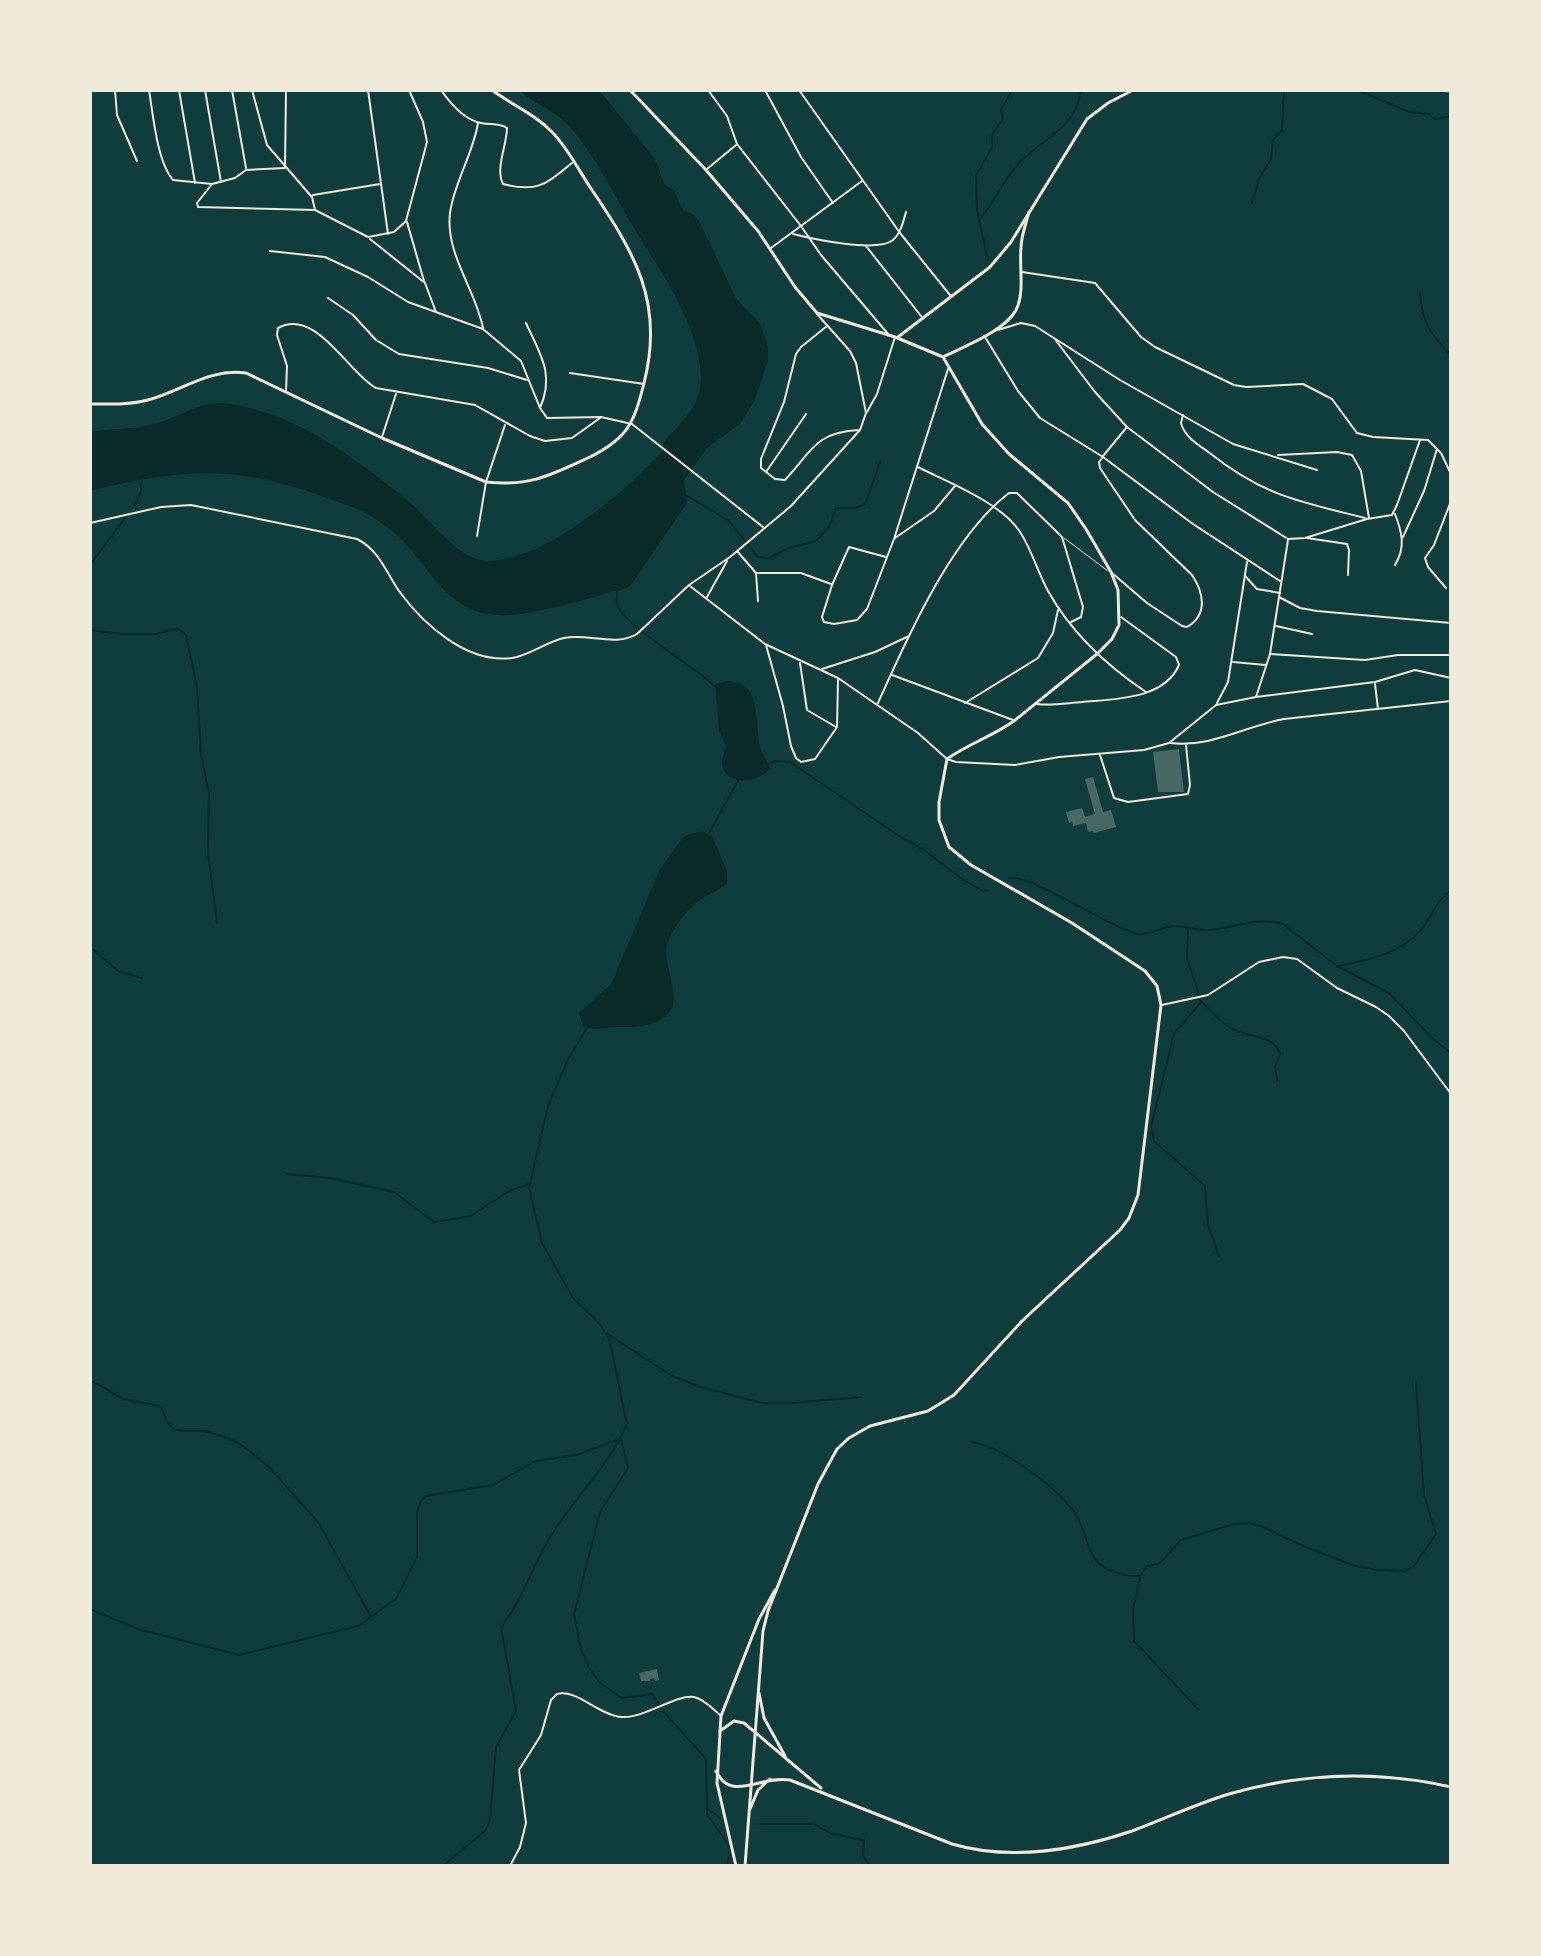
<svg xmlns="http://www.w3.org/2000/svg" width="1541" height="1956" font-family="'DejaVu Sans',sans-serif">
<rect width="100%" height="100%" fill="#0f3d3e"/>
<g fill="#0a2a2b">
<path d="M 519,90 L 599,90 L 650,153 L 657,163 L 664,184 L 674,190 L 683,210 L 693,214 L 699,221 L 736,298 L 761,325 L 768,347 L 768,361 L 755,400 L 740,424 L 707,448 L 684,480 L 687,503 L 631,585 C 619,593 616,589 604,594 C 586,599 570,605 551,608 C 533,612 516,616 497,615 C 451,613 433,574 405,543 C 393,530 377,519 361,511 C 347,504 331,500 316,494 C 229,464 177,470 90,491 L 90,432 C 110,428 130,430 150,425 C 183,417 200,397 237,405 C 306,420 352,456 406,499 C 425,514 456,556 480,560 C 538,568 628,490 663,450 L 663,443 C 677,426 697,410 700,388 C 704,365 693,333 683,312 C 671,284 652,259 637,233 C 615,197 596,156 568,125 C 554,110 534,104 519,90 Z"/>
<path d="M 727,681 C 763,682 754,720 760,746 C 762,755 768,760 770,769 C 759,782 726,788 722,764 C 721,758 725,752 726,746 L 719,731 L 715,684 Z"/>
<path d="M 702,831 L 712,836 L 727,871 L 727,884 C 718,891 708,894 700,900 C 687,909 672,929 667,945 C 662,966 685,1001 666,1016 C 652,1027 637,1027 619,1027 C 606,1026 597,1032 583,1026 L 579,1013 L 611,984 L 660,869 L 681,840 L 686,835 Z"/>
</g>
<g fill="none" stroke-linecap="round" stroke-linejoin="round">
<g stroke="#0a2a2b" stroke-width="2">
<path d="M 1280,90 L 1289,90"/>
<path d="M 1357,90 L 1410,112 L 1428,114 L 1435,119 L 1451,116"/>
<path d="M 1252,203 L 1259,179 L 1271,159 L 1273,140 L 1282,130 L 1284,91"/>
<path d="M 980,219 C 995,201 1004,179 1020,162 C 1042,139 1076,128 1080,93 L 1084,90"/>
<path d="M 988,261 L 977,210 L 976,176 L 992,147 L 992,135 L 1003,119 L 1001,110 L 1012,90"/>
<path d="M 1420,293 C 1423,324 1429,333 1451,355"/>
<path d="M 684,494 L 728,520 L 758,557 L 769,558 L 786,549 L 816,541 L 829,527 L 836,508 L 856,508 L 865,504 L 881,460"/>
<path d="M 135,505 L 141,491 L 142,476"/>
<path d="M 90,565 L 125,518"/>
<path d="M 617,592 C 618,596 616,600 617,604 C 621,624 696,667 714,686"/>
<path d="M 90,630 L 122,634 L 156,634 L 174,629 L 180,630 L 186,635 L 197,687 L 201,755 L 209,793 L 208,852 L 217,923"/>
<path d="M 769,764 L 776,761 L 790,762 L 899,836 L 921,848 L 965,881 L 983,891 L 989,890"/>
<path d="M 709,833 L 739,779"/>
<path d="M 1009,878 C 1028,873 1109,927 1137,934 C 1149,936 1161,927 1173,926 C 1185,925 1197,931 1210,930 C 1233,928 1259,916 1283,924 L 1337,966 L 1389,993 L 1433,1039 L 1451,1053"/>
<path d="M 1188,930 L 1187,958 L 1199,995"/>
<path d="M 90,947 L 118,971 L 142,978"/>
<path d="M 1338,966 C 1370,960 1404,953 1424,926 C 1433,913 1438,899 1451,890"/>
<path d="M 1200,1000 C 1210,1010 1219,1020 1230,1028 C 1246,1038 1274,1033 1280,1054 L 1275,1067 L 1277,1081"/>
<path d="M 1201,1002 L 1174,1034 L 1151,1127 L 1154,1141 L 1205,1186 L 1208,1225 L 1219,1256"/>
<path d="M 287,1174 L 330,1178 L 394,1192 L 434,1222 L 471,1216 L 509,1191 L 529,1184"/>
<path d="M 608,1334 L 672,1376 L 700,1387 L 762,1403 L 792,1403 L 861,1397"/>
<path d="M 90,1381 C 103,1385 109,1392 120,1397 C 133,1404 148,1401 161,1407 L 167,1422 L 174,1429 L 182,1431 L 205,1431 L 227,1438 L 243,1446 L 269,1467 L 318,1522 L 370,1615"/>
<path d="M 621,1440 L 628,1468 L 600,1512 L 574,1614 L 581,1650 L 589,1668 L 600,1683 L 622,1698 L 652,1694 L 659,1704"/>
<path d="M 971,1442 C 1002,1446 1053,1485 1072,1509 C 1083,1522 1085,1540 1092,1554 C 1099,1570 1124,1577 1140,1576"/>
<path d="M 90,1609 L 138,1629 L 239,1655 L 358,1626 L 396,1599 L 417,1557 L 417,1512 L 420,1502 L 426,1496 L 493,1485 L 536,1461 L 576,1455 L 620,1439"/>
<path d="M 1198,1709 L 1134,1641 L 1133,1609 L 1141,1575 L 1147,1566 L 1159,1564 L 1181,1540 L 1234,1524 L 1249,1523 L 1261,1526 L 1303,1546 L 1353,1565 L 1376,1570 L 1405,1571 L 1414,1566 L 1436,1534 L 1424,1495 L 1416,1382"/>
<path d="M 663,1711 L 706,1759 L 707,1814 L 727,1843 L 730,1851 L 727,1866"/>
<path d="M 708,1809 L 720,1818"/>
<path d="M 759,1824 L 814,1824 L 832,1834 L 864,1840 L 863,1856 L 870,1866"/>
<path d="M 443,1866 L 486,1830 L 490,1820 L 496,1747 L 516,1711 L 501,1627 C 521,1602 531,1571 546,1544 C 570,1501 608,1469 627,1424 L 609,1338 L 598,1322 L 573,1298 L 542,1243 L 529,1188 L 548,1106 L 568,1059 L 587,1028"/>
</g>
</g>
<g fill="#486865">
<path d="M 1179,749 L 1184,792 L 1158,792 L 1153,752 Z"/>
<path d="M 1093,777 L 1103,812 L 1111,810 L 1116,827 L 1094,833 L 1093,831 L 1088,832 L 1086,823 L 1073,826 L 1072,822 L 1069,823 L 1066,812 L 1082,808 L 1085,817 L 1095,814 L 1085,779 Z"/>
<path d="M 657,1669 L 659,1680 L 655,1681 L 654,1678 L 650,1679 L 650,1681 L 641,1681 L 639,1673 Z"/>
</g>
<g fill="none" stroke-linecap="round" stroke-linejoin="round">
<path stroke="#f1e9da" stroke-width="1" d="M 1064,538 L 1108,571"/>
<g stroke="#f1e9da" stroke-width="2">
<path d="M 115,90 L 117,115 L 137,161"/>
<path d="M 149,90 C 153,114 157,162 173,180 L 212,184 L 235,178 L 246,170 L 285,168"/>
<path d="M 179,90 L 195,183"/>
<path d="M 205,90 L 221,182"/>
<path d="M 232,90 L 246,168"/>
<path d="M 252,90 L 267,145 L 311,196"/>
<path d="M 368,90 L 388,234"/>
<path d="M 441,90 C 450,103 465,120 481,123 C 491,125 499,123 507,128 C 507,145 495,168 503,184 C 538,193 546,184 572,163"/>
<path d="M 708,90 L 727,116 L 737,144 L 801,226 L 821,255 L 889,335"/>
<path d="M 765,90 L 801,157 L 833,203"/>
<path d="M 799,90 L 900,233 L 950,295"/>
<path d="M 478,123 C 473,154 454,183 450,213 C 445,254 476,290 483,328"/>
<path d="M 285,167 L 286,90"/>
<path d="M 707,169 L 736,145"/>
<path d="M 212,184 L 197,203 L 198,207 L 315,210 L 368,237 L 394,232 L 406,221 L 427,142 L 423,122 L 409,90"/>
<path d="M 313,195 L 380,184"/>
<path d="M 312,197 L 315,210"/>
<path d="M 407,222 L 424,281"/>
<path d="M 793,234 C 813,239 877,253 893,240 C 901,233 903,222 906,212"/>
<path d="M 370,239 L 425,283 L 436,312"/>
<path d="M 866,246 L 921,316"/>
<path d="M 771,248 L 862,181"/>
<path d="M 270,251 L 325,257 L 368,277 L 408,302 L 483,329 L 521,361 L 540,408 L 547,418 L 601,417 L 632,424 L 763,527"/>
<path d="M 1022,272 L 1095,283 L 1141,337 L 1155,347 L 1234,385 L 1246,387 L 1303,384 L 1332,399 L 1357,433 L 1373,437 L 1428,440 L 1441,453 L 1451,474"/>
<path d="M 328,298 L 353,315 L 376,340 L 399,354 L 488,368 L 527,380"/>
<path d="M 526,323 C 540,354 555,374 540,408"/>
<path d="M 827,326 L 801,347 L 796,354 L 784,402 L 761,459 L 761,468 L 775,479 L 785,480 C 811,453 814,432 859,430"/>
<path d="M 998,330 L 1021,323 L 1035,326 L 1120,380 L 1233,444 L 1317,470"/>
<path d="M 985,337 L 1018,391 L 1040,418 L 1103,457 L 1193,524 L 1280,581"/>
<path d="M 1054,338 L 1095,392 L 1127,427 L 1213,492 L 1288,539 L 1305,538 L 1367,519 L 1392,515 L 1397,505 L 1420,440"/>
<path d="M 570,373 L 644,384"/>
<path d="M 286,391 L 287,366 L 277,335 L 278,328 C 316,307 349,374 376,388 L 475,405 L 530,436 L 545,441 L 572,438 L 600,418"/>
<path d="M 867,412 L 877,394 L 895,337"/>
<path d="M 1183,415 L 1181,423 C 1185,438 1199,445 1211,454 C 1264,496 1301,502 1365,518"/>
<path d="M 382,437 L 396,394"/>
<path d="M 1278,455 L 1337,452 L 1352,455 L 1361,471 L 1369,518"/>
<path d="M 1103,456 L 1127,427"/>
<path d="M 1103,457 L 1099,462 L 1100,468 L 1135,520 L 1192,575 C 1204,593 1208,615 1187,627 L 1182,626 L 1147,603 L 1112,573"/>
<path d="M 918,467 C 949,483 997,501 1018,529 C 1031,547 1037,571 1048,591 C 1071,632 1107,666 1146,692"/>
<path d="M 766,472 L 806,414"/>
<path d="M 1395,514 C 1402,532 1406,547 1395,565"/>
<path d="M 90,523 L 161,507 L 191,505 L 357,539 C 379,550 386,572 399,591 C 423,624 467,664 512,658 C 530,655 546,642 564,638 C 587,633 616,647 637,634 L 689,585 L 730,557 L 791,506 L 860,430 L 866,413 L 856,363 L 850,351 L 817,314"/>
<path d="M 477,536 L 486,482 L 505,425"/>
<path d="M 1403,537 L 1424,491 L 1437,449"/>
<path d="M 895,538 L 934,511 L 955,486"/>
<path d="M 1307,538 L 1347,544 L 1349,550 L 1348,575"/>
<path d="M 737,551 L 756,573 L 758,601"/>
<path d="M 886,557 L 849,547 L 832,585 L 822,617 L 824,622 L 834,624 L 857,620 L 867,609 L 894,539 L 948,369"/>
<path d="M 756,573 L 801,573 L 831,584"/>
<path d="M 1245,576 L 1257,589 L 1280,593"/>
<path d="M 690,586 L 765,644 L 838,678 L 918,733 L 947,759 L 956,762 L 1015,765 L 1059,757 L 1144,750 L 1169,743 L 1216,705 L 1256,697 L 1375,682 L 1415,670 L 1451,678"/>
<path d="M 1446,588 L 1428,567 L 1425,558 L 1434,545 L 1451,501"/>
<path d="M 707,597 L 727,561"/>
<path d="M 1279,597 L 1300,608 L 1317,611 L 1451,623"/>
<path d="M 1276,626 L 1312,634"/>
<path d="M 766,645 L 783,706 L 791,746 L 796,758 L 801,762 L 815,759 L 837,727 L 838,680"/>
<path d="M 1270,654 L 1365,660 L 1398,655 L 1451,655"/>
<path d="M 1233,662 L 1266,665"/>
<path d="M 800,663 L 807,710 L 836,727"/>
<path d="M 822,669 L 875,652 L 909,636"/>
<path d="M 892,675 L 1013,720"/>
<path d="M 1375,684 L 1378,709"/>
<path d="M 1256,697 L 1270,654 L 1288,540"/>
<path d="M 878,703 C 907,638 952,536 1009,493 L 1017,493 L 1062,537 L 1083,607 L 1081,617 L 1071,622"/>
<path d="M 965,703 L 1038,658 L 1053,633 L 1058,610"/>
<path d="M 1217,703 L 1228,682 L 1247,562"/>
<path d="M 1037,704 C 1051,706 1067,703 1082,702 C 1113,699 1164,700 1179,665 L 1176,657 L 1121,617"/>
<path d="M 1170,743 C 1211,748 1245,726 1284,719 L 1451,701"/>
<path d="M 1100,755 L 1114,798 L 1128,802 L 1188,794 L 1190,785 L 1186,745"/>
<path d="M 1162,1005 L 1208,995 L 1259,962 L 1283,957 L 1297,959 L 1337,988 L 1376,1007 L 1389,1016 L 1404,1031 L 1451,1094"/>
<path d="M 510,1866 L 520,1847 L 526,1823 L 519,1770 L 541,1735 L 551,1700 L 557,1694 C 575,1688 599,1715 621,1717 C 644,1719 676,1694 694,1697 C 704,1699 713,1709 720,1715"/>
</g>
<g stroke="#f1e9da" stroke-width="3">
<path d="M 1441,90 L 1451,91"/>
<path d="M 898,337 L 990,267 L 1011,242 L 1087,119 L 1108,103 L 1133,90"/>
<path d="M 943,357 C 963,347 1005,331 1016,310 C 1025,293 1019,267 1021,248 C 1021,236 1026,224 1029,212"/>
<path d="M 90,404 C 109,404 129,405 148,400 C 182,391 209,368 246,373 L 382,438 L 486,482 C 530,487 551,475 590,457 C 628,438 634,423 644,383 C 665,302 634,252 590,187 C 578,169 567,147 552,132 C 535,114 512,105 492,90"/>
</g>
<g stroke="#f1e9da" stroke-width="3">
<path d="M 630,90 L 706,170 L 758,231 L 795,287 L 817,313 L 895,337 L 943,357 L 982,424 L 1009,454 L 1068,503 L 1086,529 L 1111,572 L 1118,590 L 1119,625 L 1112,639 L 1097,654 L 1014,721 C 993,736 968,744 947,759 L 939,802 L 939,820 L 949,847 L 971,865 L 1072,923 L 1145,971 L 1157,986 L 1161,1005 L 1138,1195 L 1129,1218 L 1120,1230 L 1022,1321 L 954,1395 L 928,1411 L 870,1426 L 849,1438 L 837,1449 L 818,1484 L 768,1611 L 763,1631 L 745,1866"/>
<path d="M 759,1693 L 764,1718 L 785,1756"/>
<path d="M 720,1731 L 734,1721 L 744,1723 L 821,1788"/>
<path d="M 716,1771 C 731,1803 760,1775 790,1780 L 952,1844 C 1010,1861 1076,1850 1132,1831 C 1164,1819 1196,1804 1229,1794 C 1302,1773 1377,1770 1451,1787"/>
<path d="M 750,1809 L 758,1790 L 770,1779"/>
<path d="M 736,1866 L 717,1783 L 721,1716 L 759,1619 L 775,1590"/>
</g>
</g>
<rect width="1541" height="1956" fill="none" stroke="#f1e9da" stroke-width="184"/>
</svg>
